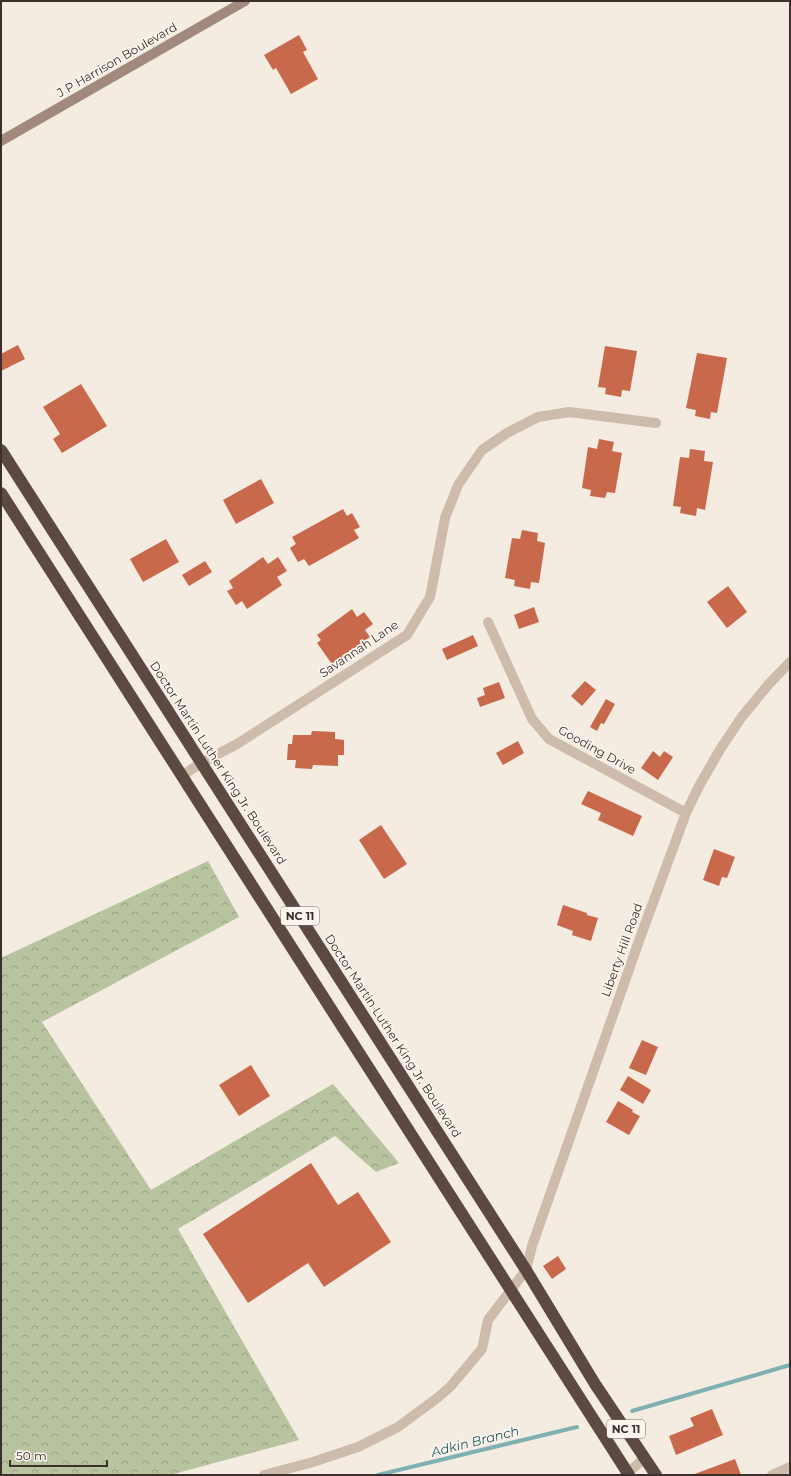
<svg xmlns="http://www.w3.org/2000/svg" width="791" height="1476" font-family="Montserrat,sans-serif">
<defs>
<pattern id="forest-crowns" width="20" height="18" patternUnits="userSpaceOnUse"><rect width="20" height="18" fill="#b8c4a0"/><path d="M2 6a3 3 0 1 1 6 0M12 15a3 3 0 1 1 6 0" fill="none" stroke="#97a083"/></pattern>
</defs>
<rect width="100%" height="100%" fill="#f4ebe1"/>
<path fill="url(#forest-crowns)" d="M 208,861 L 239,917 L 42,1022 L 151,1190 L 333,1084 L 399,1163 L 376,1172 L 335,1136 L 178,1229 L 299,1440 L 170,1475 L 1,1475 L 1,958 Z"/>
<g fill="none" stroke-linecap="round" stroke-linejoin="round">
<g stroke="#7fb0b2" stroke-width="4">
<path d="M 632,1411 L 790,1365"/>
<path d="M 378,1475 L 577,1427"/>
</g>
</g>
<g fill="#c8694b">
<path d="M 299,35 L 307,50 L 303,52 L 318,79 L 291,94 L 276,68 L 273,70 L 264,55 Z"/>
<path d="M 18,345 L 25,359 L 1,371 L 1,354 Z"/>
<path d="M 605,346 L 637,351 L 630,391 L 622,390 L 621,397 L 605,394 L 606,388 L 598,387 Z"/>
<path d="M 697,353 L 727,358 L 717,413 L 711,412 L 710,419 L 695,416 L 696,410 L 686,408 Z"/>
<path d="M 81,384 L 107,426 L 62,453 L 53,439 L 60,434 L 43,407 Z"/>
<path d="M 599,439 L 614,442 L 612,451 L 622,453 L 615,493 L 607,492 L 605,498 L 590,496 L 591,490 L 582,488 L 588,447 L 597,449 Z"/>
<path d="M 690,449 L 705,451 L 704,461 L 713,462 L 705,510 L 697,508 L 696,516 L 680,513 L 681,507 L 673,506 L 680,457 L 689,458 Z"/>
<path d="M 261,479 L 274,503 L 236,524 L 223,500 Z"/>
<path d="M 343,509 L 347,516 L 352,513 L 360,527 L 354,530 L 359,538 L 309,566 L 304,559 L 298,562 L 290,548 L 296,544 L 292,537 Z"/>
<path d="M 522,530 L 538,533 L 537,541 L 545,543 L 539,583 L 531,582 L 530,589 L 514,586 L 515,580 L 505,578 L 512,538 L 520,539 Z"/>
<path d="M 166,539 L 179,562 L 143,582 L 130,559 Z"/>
<path d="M 263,557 L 268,564 L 278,557 L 287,571 L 277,577 L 282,585 L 247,609 L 242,601 L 236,605 L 227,591 L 233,588 L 229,581 Z"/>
<path d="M 205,561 L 212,572 L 189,586 L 182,575 Z"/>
<path d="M 728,586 L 747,612 L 727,628 L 707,602 Z"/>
<path d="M 534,607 L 539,622 L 519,629 L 514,615 Z"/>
<path d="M 352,609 L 357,617 L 364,612 L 373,624 L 365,630 L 370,637 L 332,664 L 317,643 L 321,640 L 317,635 Z"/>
<path d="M 473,635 L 478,646 L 447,660 L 442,649 Z"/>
<path d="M 585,681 L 596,690 L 582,706 L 571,696 Z"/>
<path d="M 499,682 L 505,698 L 480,707 L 477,698 L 485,695 L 483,688 Z"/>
<path d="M 606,699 L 615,704 L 604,724 L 601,723 L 597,731 L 590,727 Z"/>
<path d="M 312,731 L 335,732 L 335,739 L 344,740 L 344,755 L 338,755 L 338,766 L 313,765 L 312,769 L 295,768 L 296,760 L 287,760 L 288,744 L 292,744 L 293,735 L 311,735 Z"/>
<path d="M 518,741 L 524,753 L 503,765 L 496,753 Z"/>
<path d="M 653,751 L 660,757 L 664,751 L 673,757 L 658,780 L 641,768 Z"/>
<path d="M 588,791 L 642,816 L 633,836 L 598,820 L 601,813 L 581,804 Z"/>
<path d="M 381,825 L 407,864 L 384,879 L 359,840 Z"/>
<path d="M 714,849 L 735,857 L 727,878 L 722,877 L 719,886 L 703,880 Z"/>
<path d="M 563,905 L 587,913 L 587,915 L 598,918 L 591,941 L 572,935 L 573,931 L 557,925 Z"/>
<path d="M 642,1040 L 658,1047 L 646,1075 L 629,1068 Z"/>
<path d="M 251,1065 L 270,1096 L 239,1116 L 219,1085 Z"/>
<path d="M 628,1076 L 651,1090 L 643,1104 L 620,1090 Z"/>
<path d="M 618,1101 L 633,1110 L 632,1112 L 640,1116 L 629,1135 L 606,1122 Z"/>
<path d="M 311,1163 L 338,1205 L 358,1192 L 391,1242 L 324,1287 L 308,1263 L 248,1303 L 203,1234 Z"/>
<path d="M 558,1256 L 566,1269 L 552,1279 L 543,1266 Z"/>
<path d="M 712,1409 L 723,1435 L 676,1455 L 669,1436 L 694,1426 L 690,1418 Z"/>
<path d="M 735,1459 L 741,1475 L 692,1475 Z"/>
</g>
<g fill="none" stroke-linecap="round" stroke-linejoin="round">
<g stroke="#cdbbac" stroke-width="10">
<path d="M 488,622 L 532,719 L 549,739 L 686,813"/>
<path d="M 183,775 L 201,763 L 237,744 L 407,635 L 430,597 L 445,518 L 458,485 L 482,450 L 507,433 L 538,417 L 569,412 L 656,423"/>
<path d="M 264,1475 L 313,1462 L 358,1447 L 398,1427 L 436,1399 L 450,1387 L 482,1349 L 488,1320 L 526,1270 L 532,1246 L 640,938 L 686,813 L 699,786 L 721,748 L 741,718 L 768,685 L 790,662"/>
<path d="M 625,1475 L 645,1458"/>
<path d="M 772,1475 L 790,1467"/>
</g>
<path stroke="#a18a7d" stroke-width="10" d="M 1,141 L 245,1"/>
<g stroke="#5c4a42" stroke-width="12">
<path d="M 1,450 L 526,1270 L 595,1384 L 656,1475"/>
<path d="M 1,493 L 629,1475"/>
</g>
</g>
<g text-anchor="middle" stroke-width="3.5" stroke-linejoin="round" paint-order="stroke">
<g fill="#fbf5ee" stroke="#756b66" stroke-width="1">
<rect x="281" y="907" width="38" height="18" rx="3"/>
<rect x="607" y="1420" width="38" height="18" rx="3"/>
</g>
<g font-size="11" font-weight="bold" fill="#3b302b">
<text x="300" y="920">NC 11</text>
<text x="626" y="1433">NC 11</text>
</g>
<g font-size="12" fill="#3b302b" stroke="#fbf5ee">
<text transform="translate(117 60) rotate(-30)" y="4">J P Harrison Boulevard</text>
<text transform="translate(359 649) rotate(-34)" y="4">Savannah Lane</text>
<text transform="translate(597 750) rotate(29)" y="4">Gooding Drive</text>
<text transform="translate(218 763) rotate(57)" y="4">Doctor Martin Luther King Jr. Boulevard</text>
<text transform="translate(622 950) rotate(-70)" y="4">Liberty Hill Road</text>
<text transform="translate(393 1036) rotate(57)" y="4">Doctor Martin Luther King Jr. Boulevard</text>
</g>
<g font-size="13" font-style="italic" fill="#1f5a5e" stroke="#fbf5ee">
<text transform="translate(475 1441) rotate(-14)" y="5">Adkin Branch</text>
</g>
</g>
<rect width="791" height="1476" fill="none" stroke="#3b302b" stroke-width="4"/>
<path d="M10 1460v6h97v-6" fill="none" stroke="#3b302b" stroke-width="2"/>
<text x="16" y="1460" font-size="12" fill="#3b302b" stroke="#fbf5ee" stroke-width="3" paint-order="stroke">50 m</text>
</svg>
